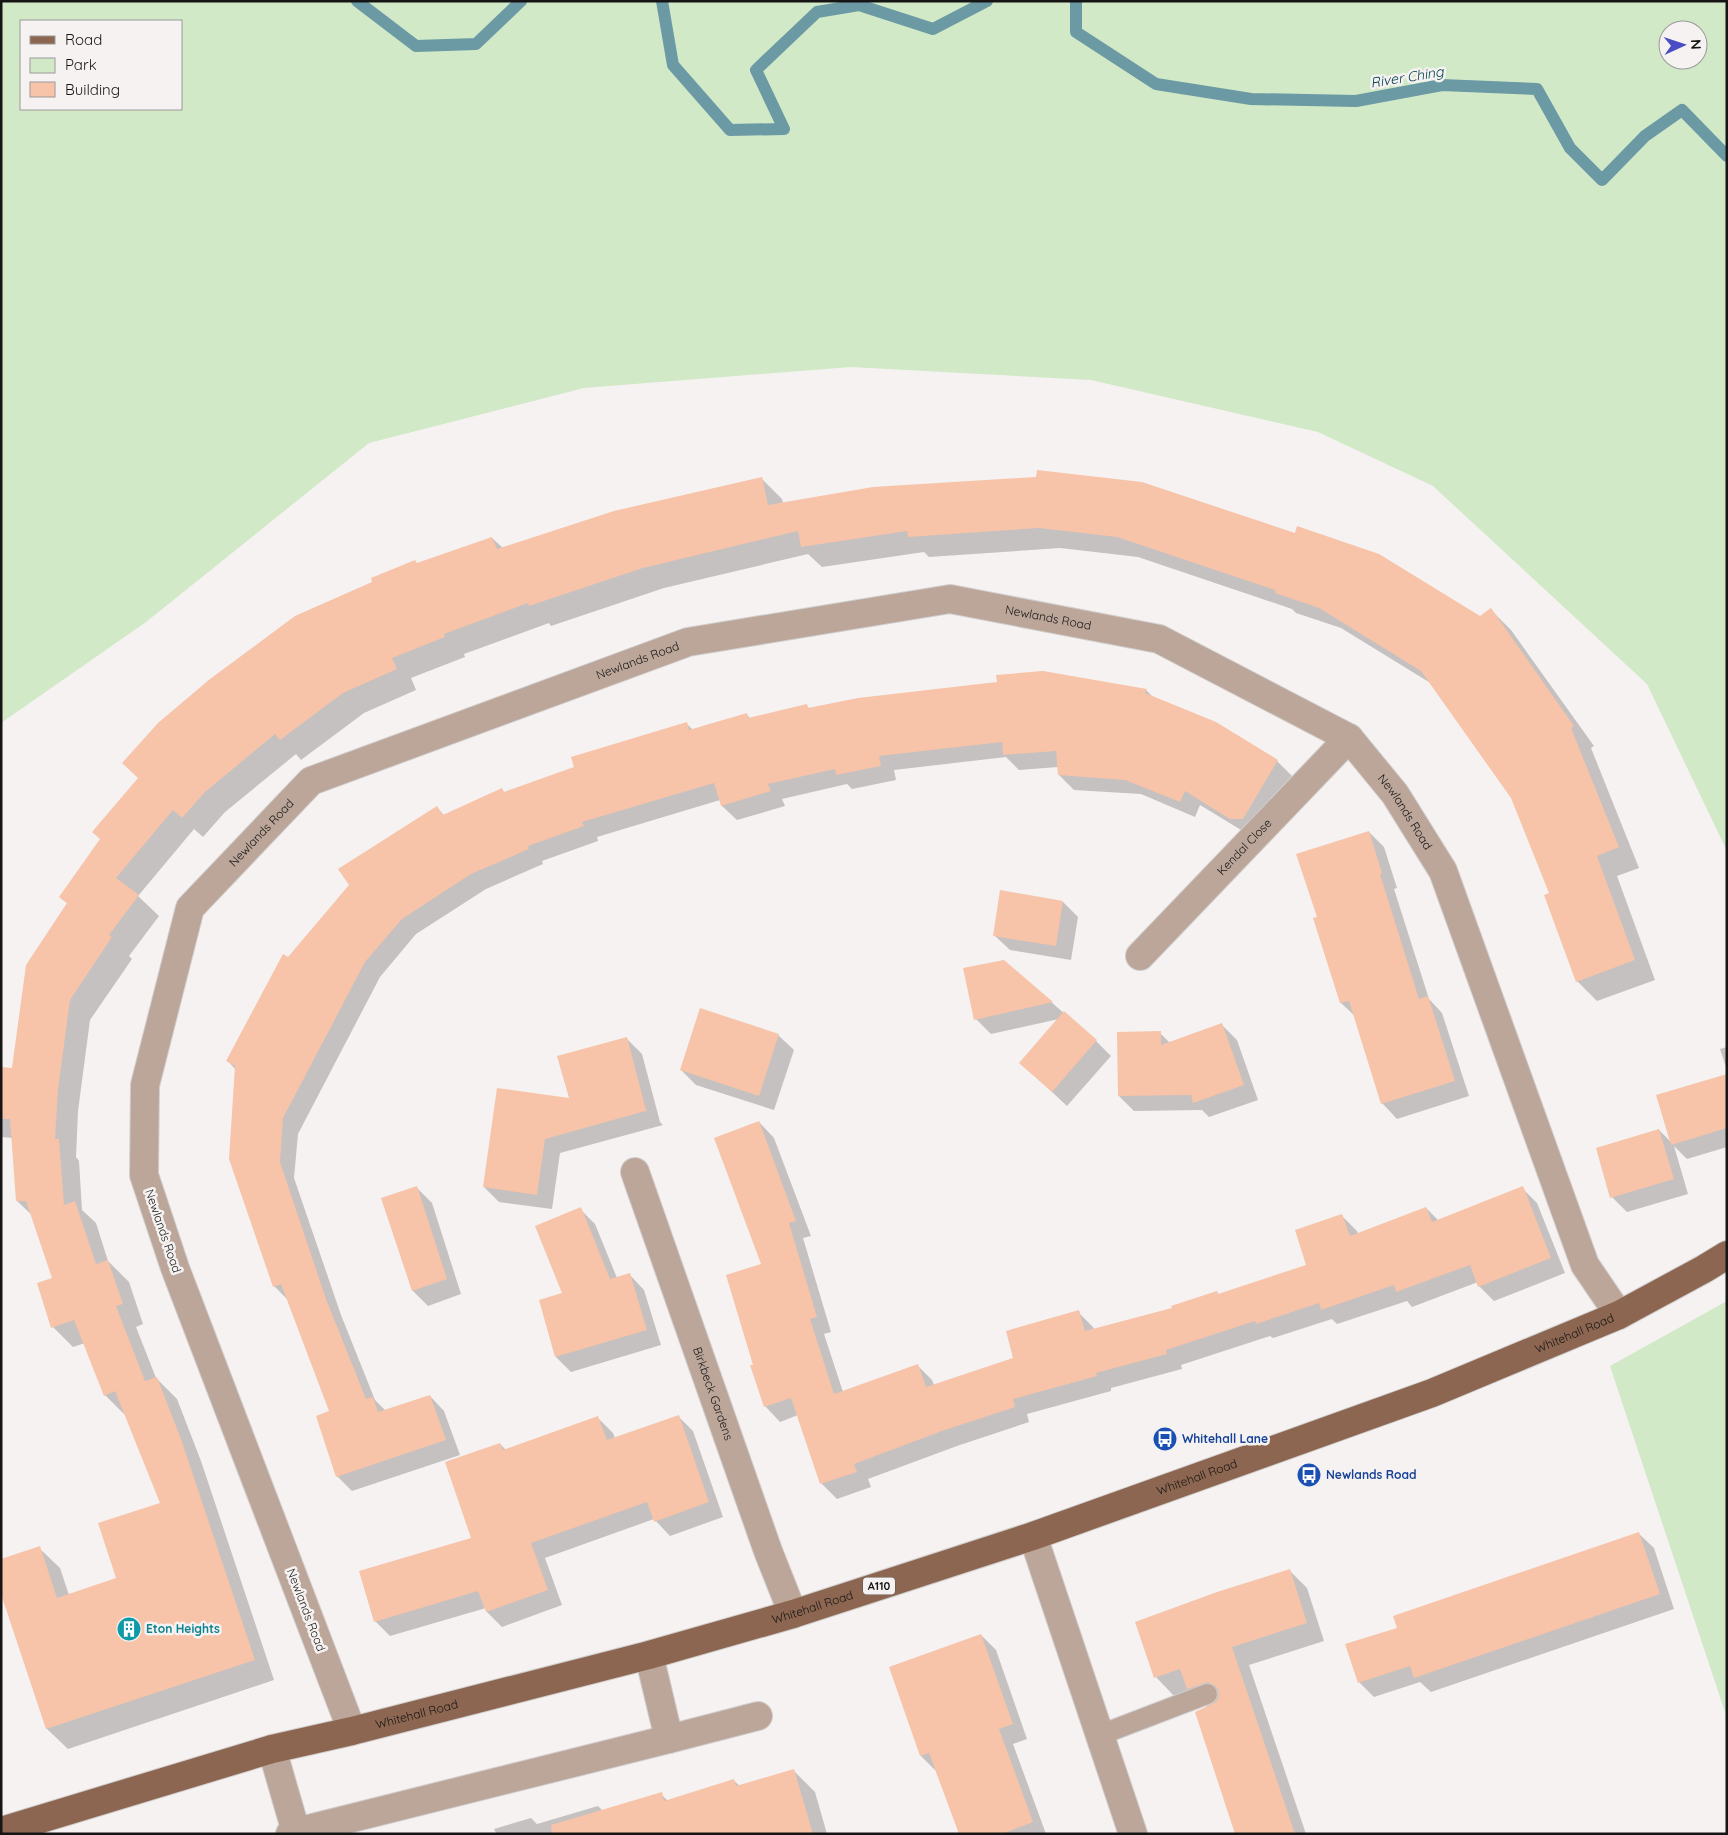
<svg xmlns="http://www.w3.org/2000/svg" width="1728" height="1835" font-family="Quicksand,sans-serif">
<rect width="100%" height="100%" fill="#f5f2f1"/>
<g fill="#d1e9c7" fill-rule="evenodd">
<path d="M 1,1 L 1727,1 L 1727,851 L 1647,684 L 1433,486 L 1318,432 L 1091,380 L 851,367 L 584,388 L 369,443 L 146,622 L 1,723 ZM 21,21 L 181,21 L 181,109 L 21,109 ZM 1668,30 L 1698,30 L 1698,60 L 1668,60 Z"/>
<path d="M 1727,1301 L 1727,1718 L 1610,1366 Z"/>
</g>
<g fill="#0003">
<path d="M 761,478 L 782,499 L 783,503 L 1037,478 L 1480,617 L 1491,610 L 1511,630 L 1594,746 L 1591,748 L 1639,868 L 1617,876 L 1655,980 L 1597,1001 L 1577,981 L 1551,894 L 1512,798 L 1432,684 L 1341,628 L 1296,613 L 1292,609 L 1138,557 L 1060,548 L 929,557 L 924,552 L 822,567 L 808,554 L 664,588 L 551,626 L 549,623 L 464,654 L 465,657 L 411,678 L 416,690 L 364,713 L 301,760 L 296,754 L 225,812 L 203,837 L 194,829 L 138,896 L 159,916 L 129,956 L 132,959 L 90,1020 L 78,1111 L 76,1157 L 79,1161 L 82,1210 L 96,1223 L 108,1261 L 129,1282 L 143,1324 L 136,1327 L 156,1378 L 177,1399 L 201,1461 L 274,1680 L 68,1749 L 47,1729 L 1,1590 L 39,1548 L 60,1568 L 69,1595 L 118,1579 L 162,1504 L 126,1416 L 105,1395 L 85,1343 L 73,1347 L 53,1327 L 53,1279 L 33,1216 L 17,1201 L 13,1138 L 1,1137 L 1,1068 L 14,1069 L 68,904 L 60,897 L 418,564 L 492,538 L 503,548 Z"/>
<path d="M 1146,690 L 1154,698 L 1277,761 L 1292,776 L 1258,833 L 1246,833 L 1200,805 L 1195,817 L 1141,794 L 1074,790 L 1059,775 L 1058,767 L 1019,770 L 1006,757 L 894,770 L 896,780 L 852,789 L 847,784 L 782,799 L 785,806 L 737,820 L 722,806 L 720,800 L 597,837 L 598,841 L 542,861 L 543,864 L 486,889 L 416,934 L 380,977 L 298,1134 L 294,1178 L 341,1315 L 375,1400 L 386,1411 L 430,1396 L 444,1411 L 460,1455 L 352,1491 L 337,1476 L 331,1412 L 289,1301 L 274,1286 L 236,1070 L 228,1061 L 289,958 L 437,808 L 444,815 L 502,790 L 505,793 L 575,768 L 686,723 L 693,730 L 746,714 L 751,719 L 807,706 L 810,709 Z"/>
<path d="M 1369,832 L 1384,847 L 1397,888 L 1394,889 L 1429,999 L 1442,1013 L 1469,1096 L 1397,1119 L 1382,1103 L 1355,1016 L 1341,1003 L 1318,918 Z"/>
<path d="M 1063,902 L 1078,917 L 1071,960 L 1010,950 L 994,935 Z"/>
<path d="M 1004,961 L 1096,1041 L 1111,1056 L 1067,1106 L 1021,1063 L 1059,1019 L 991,1034 L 976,1019 Z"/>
<path d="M 1222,1025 L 1237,1040 L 1258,1100 L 1209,1117 L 1202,1110 L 1134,1111 L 1119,1096 L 1160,1033 L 1170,1043 Z"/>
<path d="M 778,1035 L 794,1050 L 774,1110 L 696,1085 L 681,1070 Z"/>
<path d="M 627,1039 L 642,1054 L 660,1122 L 663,1125 L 560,1153 L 552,1209 L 499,1202 L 484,1187 L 570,1100 Z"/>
<path d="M 1727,1047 L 1727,1070 L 1720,1049 Z"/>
<path d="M 1727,1084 L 1727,1147 L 1687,1159 L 1674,1146 L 1688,1194 L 1627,1212 L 1612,1197 L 1659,1130 L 1672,1143 Z"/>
<path d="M 759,1122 L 774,1138 L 811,1236 L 803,1238 L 831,1332 L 824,1334 L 843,1392 L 917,1365 L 932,1380 L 934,1385 L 1014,1359 L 1078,1312 L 1093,1327 L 1094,1330 L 1174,1309 L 1217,1292 L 1219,1295 L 1308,1266 L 1342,1216 L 1357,1231 L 1358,1234 L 1426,1208 L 1439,1221 L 1522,1188 L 1537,1203 L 1565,1273 L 1494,1301 L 1479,1286 L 1478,1282 L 1412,1307 L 1407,1301 L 1337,1324 L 1332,1319 L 1273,1338 L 1270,1336 L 1181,1365 L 1182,1369 L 1111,1388 L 1111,1391 L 1027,1414 L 1029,1422 L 957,1446 L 868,1479 L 871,1487 L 837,1499 L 822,1484 L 798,1415 L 780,1422 L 765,1406 L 754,1366 L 762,1265 Z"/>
<path d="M 417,1188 L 432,1203 L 461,1294 L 428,1306 L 413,1291 L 382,1199 Z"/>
<path d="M 580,1209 L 595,1224 L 617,1278 L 629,1274 L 644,1290 L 661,1345 L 571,1372 L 556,1357 L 540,1301 L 564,1294 Z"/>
<path d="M 678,1416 L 693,1431 L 723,1517 L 670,1536 L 654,1519 L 545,1558 L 562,1605 L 502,1627 L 487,1612 L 486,1608 L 390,1636 L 375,1621 L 472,1539 L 500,1444 L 506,1450 L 598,1418 L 613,1433 L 615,1438 Z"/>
<path d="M 1638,1533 L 1654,1548 L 1674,1609 L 1431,1692 L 1420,1682 L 1374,1697 L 1359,1682 L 1399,1629 Z"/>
<path d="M 1289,1570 L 1307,1588 L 1324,1641 L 1249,1665 L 1306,1834 L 1237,1834 L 1207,1707 L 1190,1690 L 1174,1696 L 1156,1677 Z"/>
<path d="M 981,1635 L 996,1650 L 1027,1739 L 1013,1744 L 1046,1834 L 960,1834 L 936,1771 L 921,1756 L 890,1667 Z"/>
<path d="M 793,1770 L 815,1792 L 827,1834 L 494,1834 L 496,1833 L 494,1829 L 531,1818 L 537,1824 L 598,1806 L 603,1811 L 661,1794 L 668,1801 L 734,1781 L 740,1786 Z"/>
</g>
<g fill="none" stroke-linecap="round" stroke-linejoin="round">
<g stroke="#6b99a4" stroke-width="12">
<path d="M 357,1 L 416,46 L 476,44 L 521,1"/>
<path d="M 662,1 L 673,65 L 730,130 L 784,129 L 756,70 L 817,12 L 859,5 L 933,29 L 987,1"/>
<path d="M 1076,1 L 1076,32 L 1156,84 L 1251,99 L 1356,101 L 1442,85 L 1537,89 L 1570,148 L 1602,180 L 1645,136 L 1682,110 L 1727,156"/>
</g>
</g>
<g fill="#f7c3a9">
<path d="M 1037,470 L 1142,482 L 1295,533 L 1297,526 L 1379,554 L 1480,616 L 1491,608 L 1574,726 L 1571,728 L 1619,847 L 1597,856 L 1635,960 L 1576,982 L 1544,895 L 1549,893 L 1511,798 L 1421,671 L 1319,608 L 1275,593 L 1275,590 L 1117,537 L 1039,528 L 908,537 L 907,531 L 801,547 L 798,531 L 643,568 L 529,606 L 528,603 L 444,634 L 445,637 L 392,658 L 397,669 L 343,693 L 280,740 L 275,734 L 205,792 L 182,818 L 173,810 L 116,878 L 139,895 L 109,935 L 112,937 L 70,1000 L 58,1090 L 55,1139 L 59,1139 L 64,1205 L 75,1201 L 96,1264 L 108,1260 L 123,1304 L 116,1306 L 145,1381 L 157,1377 L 181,1439 L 255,1660 L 46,1729 L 1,1594 L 1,1559 L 40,1546 L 57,1598 L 116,1578 L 98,1523 L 160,1503 L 115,1391 L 104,1396 L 74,1320 L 51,1328 L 37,1283 L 52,1278 L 26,1201 L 16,1201 L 10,1119 L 1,1119 L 1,1067 L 12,1068 L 26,965 L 67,903 L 59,897 L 100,839 L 92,832 L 138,778 L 122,763 L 158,723 L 210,679 L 295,616 L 372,582 L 371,578 L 415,560 L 417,563 L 492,537 L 497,549 L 614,511 L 762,477 L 768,505 L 873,487 L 1036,477 Z"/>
<path d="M 1043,671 L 1147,689 L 1145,693 L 1216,722 L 1278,760 L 1243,819 L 1230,819 L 1185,791 L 1180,802 L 1125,780 L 1058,775 L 1056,751 L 1003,755 L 1002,742 L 879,756 L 881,766 L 836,775 L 835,769 L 768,784 L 771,791 L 721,806 L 714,783 L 582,822 L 584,826 L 528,846 L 529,849 L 471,874 L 402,919 L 365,962 L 283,1118 L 280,1162 L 326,1299 L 366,1399 L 373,1397 L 378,1412 L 430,1395 L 446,1440 L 336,1477 L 316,1416 L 329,1411 L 281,1284 L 273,1287 L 229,1159 L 235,1066 L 226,1061 L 283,954 L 288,957 L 349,885 L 338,869 L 437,806 L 443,815 L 502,788 L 504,792 L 574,767 L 571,757 L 687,722 L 689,730 L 747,713 L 748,718 L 807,704 L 808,708 L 858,698 L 997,682 L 996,675 Z"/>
<path d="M 1369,831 L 1382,873 L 1380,874 L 1419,999 L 1428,996 L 1455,1081 L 1381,1104 L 1349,1001 L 1340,1003 L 1313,918 L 1317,917 L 1296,854 Z"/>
<path d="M 1000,890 L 1063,901 L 1056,946 L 993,936 Z"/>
<path d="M 1004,960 L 1053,1002 L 974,1020 L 963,968 Z"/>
<path d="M 700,1008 L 779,1034 L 759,1096 L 680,1070 Z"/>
<path d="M 1064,1011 L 1097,1040 L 1052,1092 L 1019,1063 Z"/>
<path d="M 1222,1023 L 1244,1085 L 1193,1103 L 1191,1095 L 1118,1096 L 1117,1032 L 1161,1031 L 1161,1045 Z"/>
<path d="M 627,1037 L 646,1110 L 649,1110 L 545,1139 L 537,1195 L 483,1187 L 497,1088 L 569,1098 L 557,1056 Z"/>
<path d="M 1727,1074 L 1727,1128 L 1671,1145 L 1656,1095 Z"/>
<path d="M 759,1121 L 796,1221 L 789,1223 L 817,1317 L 810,1319 L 834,1394 L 918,1364 L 926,1387 L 1013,1358 L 1006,1331 L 1079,1310 L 1085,1331 L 1172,1308 L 1171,1306 L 1217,1291 L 1218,1294 L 1306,1265 L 1295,1230 L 1342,1214 L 1350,1236 L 1426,1207 L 1432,1222 L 1523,1186 L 1551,1258 L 1478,1287 L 1470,1265 L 1396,1292 L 1394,1285 L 1321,1310 L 1319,1303 L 1256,1324 L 1255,1321 L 1166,1350 L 1167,1354 L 1096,1373 L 1097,1376 L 1013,1399 L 1015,1407 L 942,1431 L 854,1464 L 857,1472 L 820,1484 L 791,1398 L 764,1407 L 750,1365 L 753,1365 L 726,1275 L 761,1264 L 714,1138 Z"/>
<path d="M 1659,1129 L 1674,1179 L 1610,1198 L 1596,1148 Z"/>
<path d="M 417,1186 L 447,1279 L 412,1291 L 381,1198 Z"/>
<path d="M 581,1207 L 610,1279 L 630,1273 L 647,1330 L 555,1357 L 539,1300 L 562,1293 L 535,1226 Z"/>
<path d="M 679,1415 L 709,1502 L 654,1522 L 647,1502 L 531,1543 L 548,1590 L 486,1612 L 478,1591 L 374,1622 L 359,1571 L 471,1538 L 445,1462 L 500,1443 L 503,1450 L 598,1416 L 607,1440 Z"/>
<path d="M 1639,1532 L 1660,1594 L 1414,1678 L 1410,1666 L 1358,1683 L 1345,1644 L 1397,1628 L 1393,1616 Z"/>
<path d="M 1290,1569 L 1307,1623 L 1232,1647 L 1295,1834 L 1235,1834 L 1195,1712 L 1216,1702 L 1219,1696 L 1218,1689 L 1214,1685 L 1208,1682 L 1187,1689 L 1180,1669 L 1154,1678 L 1135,1622 L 1217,1592 Z"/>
<path d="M 981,1634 L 1013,1724 L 999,1729 L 1033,1822 L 1002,1834 L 959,1834 L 929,1753 L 920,1756 L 889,1667 Z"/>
<path d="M 794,1769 L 813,1834 L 552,1834 L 551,1825 L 662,1792 L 664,1801 L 734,1779 L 736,1786 Z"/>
</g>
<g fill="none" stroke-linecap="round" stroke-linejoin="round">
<defs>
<path id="service" d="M 1100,1735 L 1207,1694"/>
<g id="minor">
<path id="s1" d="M 1140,956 L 1349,738"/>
<path id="s2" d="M 635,1172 L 768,1551 L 793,1614"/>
<path d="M 1033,1536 L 1133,1834"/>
<path id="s3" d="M 352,1731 L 175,1268 L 144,1175 L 145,1085 L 190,908 L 311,781 L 688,642 L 950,599 L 1159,639 L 1349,738 L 1395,794 L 1443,871 L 1585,1265 L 1619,1315"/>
<path d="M 669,1739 L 758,1716"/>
<path d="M 272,1749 L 296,1832 L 290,1834"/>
<path d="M 296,1832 L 669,1739 L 649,1655"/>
</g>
<g id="primary">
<path id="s4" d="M 1,1831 L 272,1749 L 352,1731 L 649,1655 L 793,1614 L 1033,1536 L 1432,1393 L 1619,1315 L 1704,1269 L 1727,1255"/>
</g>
</defs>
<use href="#service" stroke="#d1cfce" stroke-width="22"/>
<use href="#minor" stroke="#d1cfce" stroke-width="30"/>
<use href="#primary" stroke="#d1cfce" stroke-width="30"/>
<use href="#service" stroke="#bca69a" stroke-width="20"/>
<use href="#minor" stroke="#bca69a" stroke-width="28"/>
<use href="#primary" stroke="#8c6650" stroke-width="28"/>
</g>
<defs>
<symbol id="bus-disc" viewBox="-11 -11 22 22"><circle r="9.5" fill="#1a4fb4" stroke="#f5f2f1"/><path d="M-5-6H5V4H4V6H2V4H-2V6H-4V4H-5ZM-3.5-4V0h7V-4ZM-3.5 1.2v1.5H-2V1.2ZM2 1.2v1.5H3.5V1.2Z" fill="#fff"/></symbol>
<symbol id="building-disc" viewBox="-11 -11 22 22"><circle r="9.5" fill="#0f9aa8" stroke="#f5f2f1"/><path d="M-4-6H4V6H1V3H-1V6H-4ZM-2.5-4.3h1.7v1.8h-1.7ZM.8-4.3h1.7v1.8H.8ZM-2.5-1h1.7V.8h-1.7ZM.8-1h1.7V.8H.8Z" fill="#fff"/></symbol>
</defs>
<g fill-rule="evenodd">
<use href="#bus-disc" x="1151" y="1425" width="28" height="28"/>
<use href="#bus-disc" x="1295" y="1461" width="28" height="28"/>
<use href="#building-disc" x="115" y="1615" width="28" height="28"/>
</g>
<g text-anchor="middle" stroke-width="5" stroke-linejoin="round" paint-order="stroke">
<rect fill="#f5f2f1" stroke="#595757" stroke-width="1" x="863" y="1577.5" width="32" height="17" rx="4"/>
<g font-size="11" font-weight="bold" fill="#161515">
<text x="879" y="1590">A110</text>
</g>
<g font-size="12" fill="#161515" stroke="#f5f2f1">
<text dy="4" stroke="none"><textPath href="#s3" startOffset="1809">Newlands Road</textPath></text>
<text dy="4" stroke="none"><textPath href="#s3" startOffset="1390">Newlands Road</textPath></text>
<text dy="4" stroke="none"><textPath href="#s3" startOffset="2229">Newlands Road</textPath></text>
<text dy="4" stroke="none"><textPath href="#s3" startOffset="970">Newlands Road</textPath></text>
<text dy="4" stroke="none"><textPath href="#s1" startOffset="151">Kendal Close</textPath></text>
<text transform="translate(163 1231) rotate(71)" y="4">Newlands Road</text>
<text dy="4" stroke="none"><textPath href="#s4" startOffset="1652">Whitehall Road</textPath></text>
<text dy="4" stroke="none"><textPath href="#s2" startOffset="235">Birkbeck Gardens</textPath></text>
<text dy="4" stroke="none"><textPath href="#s4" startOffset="1248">Whitehall Road</textPath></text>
<text dy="4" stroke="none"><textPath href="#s4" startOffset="842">Whitehall Road</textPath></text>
<text transform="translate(306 1610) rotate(69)" y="4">Newlands Road</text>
<text dy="4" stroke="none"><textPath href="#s4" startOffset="432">Whitehall Road</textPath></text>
</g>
<g font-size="12" font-weight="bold" fill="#164399" stroke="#f5f2f1" text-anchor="start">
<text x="1182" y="1443">Whitehall Lane</text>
<text x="1326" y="1479">Newlands Road</text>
</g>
<g font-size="12" font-weight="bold" fill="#0d838f" stroke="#f5f2f1" text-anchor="start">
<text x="146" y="1633">Eton Heights</text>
</g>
<g font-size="14" font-style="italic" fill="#02404c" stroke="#f5f2f1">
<text transform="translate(1407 77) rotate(-9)" y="5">River Ching</text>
</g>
</g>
<rect width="1728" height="1835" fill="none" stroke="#161515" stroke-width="5"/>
<rect x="20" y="20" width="162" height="90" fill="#f5f2f1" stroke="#9c9a99"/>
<rect x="30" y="36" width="25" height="8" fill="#8c6650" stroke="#9c9a99"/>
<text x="65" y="45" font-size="15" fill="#161515">Road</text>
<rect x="30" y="58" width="25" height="15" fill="#d1e9c7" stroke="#9c9a99"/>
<text x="65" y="70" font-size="15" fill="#161515">Park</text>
<rect x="30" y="82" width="25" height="15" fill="#f7c3a9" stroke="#9c9a99"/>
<text x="65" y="95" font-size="15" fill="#161515">Building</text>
<g transform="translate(1683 45) rotate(87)"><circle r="24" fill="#f5f2f1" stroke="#9c9a99"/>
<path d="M0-4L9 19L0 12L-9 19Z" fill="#4a4dc3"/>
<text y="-8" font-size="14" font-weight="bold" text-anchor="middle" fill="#161515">N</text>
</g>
</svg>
